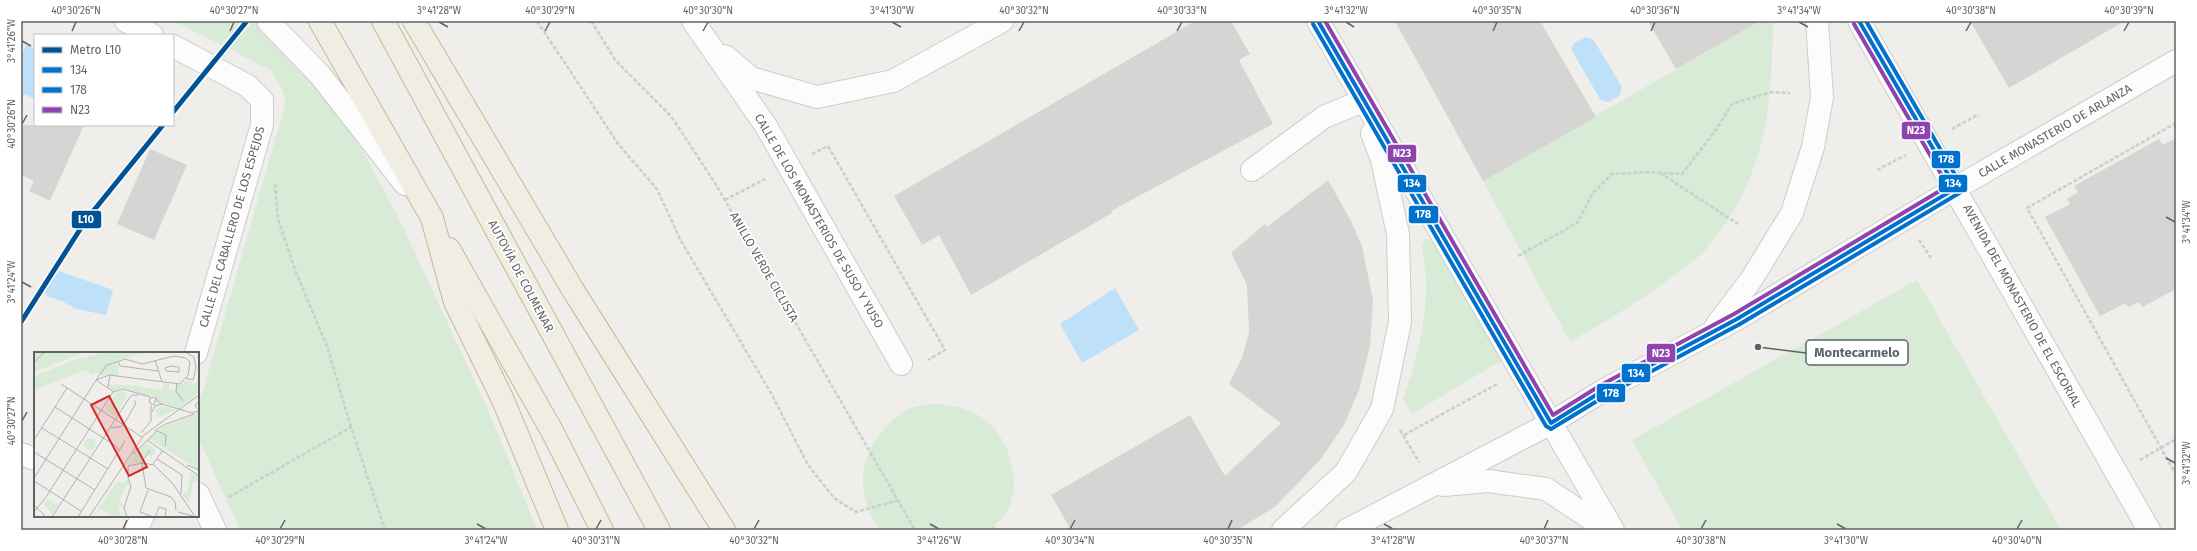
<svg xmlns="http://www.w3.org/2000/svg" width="2197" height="551" font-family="'Fira Sans',sans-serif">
<rect width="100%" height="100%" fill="#efeeea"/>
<g fill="#d8ebd6">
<path d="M 174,21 L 253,21 L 291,57 L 332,105 L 365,154 L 403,227 L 490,414 L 537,530 L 240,530 L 198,437 L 198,408 L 285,105 L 284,93 L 272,71 Z"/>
<path d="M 1760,21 L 1773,21 C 1772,108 1766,178 1707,248 C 1701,256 1692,261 1684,268 C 1648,297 1610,318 1570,342 L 1483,181 Z"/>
<path d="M 1425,238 L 1433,241 L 1502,360 L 1412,414 L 1403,400 C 1415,365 1425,329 1426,291 C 1427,276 1423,260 1422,245 Z"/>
<path d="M 1917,280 L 2061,530 L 1682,530 L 1632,440 Z"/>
<path d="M 928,404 C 946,404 960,406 976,414 C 1006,428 1023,477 1009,507 C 1006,515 996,525 989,530 L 881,530 C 848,489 863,439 905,411 C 911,407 921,406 928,404 Z"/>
</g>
<g fill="#bfe0f9">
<path d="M 1586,37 L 1593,39 L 1622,87 L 1619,96 L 1607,102 L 1600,99 L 1571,49 L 1574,43 Z"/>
<path d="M 26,45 L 35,49 L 35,95 L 33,98 L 24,94 L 21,101 L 21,56 Z"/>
<path d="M 56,270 L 113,290 L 106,315 L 76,309 L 62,301 L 47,296 L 45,292 Z"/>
<path d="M 1115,288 L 1139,330 L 1082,363 L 1060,324 Z"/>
</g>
<g fill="#d6d5d3">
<path d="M 1195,21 L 1231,21 L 1250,54 L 1239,60 L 1273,124 L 1111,211 L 1112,213 L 971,295 L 939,235 L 922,245 L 894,196 Z"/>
<path d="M 1395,21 L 1540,21 L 1596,117 L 1483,181 Z"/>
<path d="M 1648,21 L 1760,21 L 1676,69 Z"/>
<path d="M 1970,21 L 2125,21 L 2009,88 Z"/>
<path d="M 21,125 L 84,125 L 50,201 L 29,191 L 34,181 L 21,175 Z"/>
<path d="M 2176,138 L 2176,289 L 2142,307 L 2139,302 L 2128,307 L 2126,303 L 2100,316 L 2045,217 L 2070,204 L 2067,199 L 2078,192 L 2074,186 L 2159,139 L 2163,145 Z"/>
<path d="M 150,149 L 187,165 L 154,240 L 117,224 Z"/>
<path d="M 1328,180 L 1351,221 L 1362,246 L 1373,300 L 1370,346 L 1359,390 L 1344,425 L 1320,460 L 1275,507 L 1237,530 L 1071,530 L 1051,495 L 1190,415 L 1225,476 L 1281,423 L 1229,384 L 1242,358 L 1249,332 L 1247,285 L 1231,253 L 1265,224 L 1267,227 Z"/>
</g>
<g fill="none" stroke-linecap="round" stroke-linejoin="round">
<defs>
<g id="minor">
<path d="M 126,21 L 152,35"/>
<path d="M 268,21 L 320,75 L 405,184"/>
<path d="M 693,21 L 766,126 L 901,364"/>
<path d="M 1318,21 L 1613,530"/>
<path d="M 1859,21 L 2149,530"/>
<path d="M 173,46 L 248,86 L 262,100 L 262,125 L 196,353"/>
<path d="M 725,56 L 751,78 L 817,97 L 893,81 L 1002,21"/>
<path d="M 1252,170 L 1324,117 L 1360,102"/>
<path d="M 1716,326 L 1751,280 L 1792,213 L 1813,147 L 1822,97 L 1817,21"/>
<path d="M 21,454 L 35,459"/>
<path d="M 1443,485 L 1488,481 L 1546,489 L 1608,530"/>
<path d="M 198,494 L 215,530"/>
<path d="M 136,530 L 143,516"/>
<path d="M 1283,530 L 1346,472 L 1382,409 L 1400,322 L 1398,234 L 1382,160 L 1372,133"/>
<path d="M 1347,530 L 1551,423 L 1604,390 L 1737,319 L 1956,188 L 2176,61"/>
</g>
<g id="highway">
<path d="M 320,21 L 432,218 L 455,302 L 503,400 L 557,530"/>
<path d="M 383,21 L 659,530"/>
<path d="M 414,21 L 573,290 L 724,530"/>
<path d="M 449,249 L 552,431 L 602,530"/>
</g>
</defs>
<use href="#minor" stroke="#cbcccc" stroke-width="24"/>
<use href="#highway" stroke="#c8b996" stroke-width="24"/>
<g stroke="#cacfcc" stroke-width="2.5" stroke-dasharray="4 2" stroke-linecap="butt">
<path d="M 537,21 L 619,145 L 657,189 L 681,241 L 771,393 L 808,465 L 834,498 L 856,512 L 899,500"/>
<path d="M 591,21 L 616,61 L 671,116 L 715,183 L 915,530"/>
<path d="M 2176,123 L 2027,208 L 2176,475"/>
<path d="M 1952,129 L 1979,114"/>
<path d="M 812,154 L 828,146 L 945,350 L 928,360"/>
<path d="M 1877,170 L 1906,155"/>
<path d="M 1660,173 L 1738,224"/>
<path d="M 275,184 L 278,219 L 295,270 L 327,346 L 351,427"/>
<path d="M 725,200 L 765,179"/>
<path d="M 1919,240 L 1931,258"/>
<path d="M 1518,256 L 1577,223 L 1593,193 L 1612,174 L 1648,172 L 1682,174 L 1716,130 L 1732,104 L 1771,92 L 1790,93"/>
<path d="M 1400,430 L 1419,462"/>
<path d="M 1404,435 L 1497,384"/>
<path d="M 2140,460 L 2176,439"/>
<path d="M 229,497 L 351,427 L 385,530"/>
<path d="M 993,527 L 994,530"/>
</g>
<use href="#minor" stroke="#fdfcfc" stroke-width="22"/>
<use href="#highway" stroke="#f0ede3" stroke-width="22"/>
<defs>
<path id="bus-1" d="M 1318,21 L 1551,423 L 1604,390 L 1737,319 L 1956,188 L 1859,21"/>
<path id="bus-2" d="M 1313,24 L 1546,426 L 1551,429 L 1607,395 L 1740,324 L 1961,192 L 1961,185 L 1866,21"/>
<path id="bus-3" d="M 1325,21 L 1553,415 L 1601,385 L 1734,314 L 1948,186 L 1854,24"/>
</defs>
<use href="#bus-1" stroke="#fff" stroke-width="7"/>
<use href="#bus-2" stroke="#fff" stroke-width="7"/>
<use href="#bus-3" stroke="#fff" stroke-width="7"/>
<use href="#bus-1" stroke="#0072ce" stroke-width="4"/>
<use href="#bus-2" stroke="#0072ce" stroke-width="4"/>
<use href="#bus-3" stroke="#8e44ad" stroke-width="4"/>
<defs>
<g id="metro-1">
<path d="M 173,112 L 247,21"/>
<path d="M 21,322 L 86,220 L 163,125"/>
</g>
</defs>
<use href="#metro-1" stroke="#fff" stroke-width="8"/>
<use href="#metro-1" stroke="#015396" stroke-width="5"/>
</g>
<path fill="none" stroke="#5f6368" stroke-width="1.5" d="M 439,22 L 448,27M 892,22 L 901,27M 1346,22 L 1354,27M 1799,22 L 1808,27M 72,31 L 76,22M 230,31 L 234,22M 545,31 L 550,22M 703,31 L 708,22M 1019,31 L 1024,22M 1177,31 L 1182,22M 1493,31 L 1497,22M 1651,31 L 1655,22M 1966,31 L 1971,22M 2124,31 L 2129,22M 22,41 L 31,46M 22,124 L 27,115M 2166,217 L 2175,222M 22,282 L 31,287M 22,421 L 27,412M 2166,458 L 2175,463M 477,524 L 486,529M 930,524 L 939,529M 1384,524 L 1393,529M 1837,524 L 1846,529M 123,529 L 127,520M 280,529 L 285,520M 596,529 L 601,520M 754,529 L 759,520M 1070,529 L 1075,520M 1228,529 L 1232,520M 1544,529 L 1548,520M 1701,529 L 1706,520M 2017,529 L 2022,520"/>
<g text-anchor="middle" stroke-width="3.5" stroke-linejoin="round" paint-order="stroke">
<g font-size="12" fill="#5f6368" stroke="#fff">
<text transform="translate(2055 131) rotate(-30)" y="4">CALLE MONASTERIO DE ARLANZA</text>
<text transform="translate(819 221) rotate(60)" y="4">CALLE DE LOS MONASTERIOS DE SUSO Y YUSO</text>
<text transform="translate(232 227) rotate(-74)" y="4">CALLE DEL CABALLERO DE LOS ESPEJOS</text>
<text transform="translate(764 267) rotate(60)" y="4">ANILLO VERDE CICLISTA</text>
<text transform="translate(521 276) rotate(62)" y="4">AUTOVÍA DE COLMENAR</text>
<text transform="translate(2022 306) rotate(61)" y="4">AVENIDA DEL MONASTERIO DE EL ESCORIAL</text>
</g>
</g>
<g transform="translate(34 352)">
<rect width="165" height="165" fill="#efeeea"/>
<path d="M 0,0 L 51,0 L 0,20 ZM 71,0 L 115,0 L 83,8 L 85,23 L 67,23 L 62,20 L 59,23 L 51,18 L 0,38 L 0,24 L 40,8 ZM 165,26 L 165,40 L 145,56 L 126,50 L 121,44 L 114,44 L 88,36 L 80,39 L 74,35 L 76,32 L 101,34 L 102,27 L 103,34 L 128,38 L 129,31 L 136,32 L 135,38 L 141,39 L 142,32 L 149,32 L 153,27 L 161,33 ZM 87,39 L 92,40 L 93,44 L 81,64 L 71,58 L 81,43 ZM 127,54 L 129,54 L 141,58 L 124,65 L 121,58 ZM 165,61 L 165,118 L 114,86 L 131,74 ZM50 92a6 6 0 1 1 12 0a6 6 0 1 1-12 0ZM 112,91 L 122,98 L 117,106 L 114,103 L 116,97 L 105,111 L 93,113 L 93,120 L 93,112 L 104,96 ZM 156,120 L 165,125 L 165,130 L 159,130 L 155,151 L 148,142 L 154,140 ZM 93,126 L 96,134 L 92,132 L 85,150 L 90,152 L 89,155 L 84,154 L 87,165 L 81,165 L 67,157 L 59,165 L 82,131 L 92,130 ZM 14,147 L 24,153 L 18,162 L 10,153 Z" fill="#d8ebd6"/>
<path fill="none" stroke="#b1b2b2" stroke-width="1" d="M 151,0 L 160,5 L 162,16 L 159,28 L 152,26M 121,8 L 128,30M 84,9 L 86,14 L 124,19M 0,10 L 11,0M 137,14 L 145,15 L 145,20 L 132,19 L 131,16 ZM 62,28 L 80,40M 143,31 L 142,39 L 149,49M 27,32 L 108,85M 74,35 L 76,23M 122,47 L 120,53 L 115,50 L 116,46 L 120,45 L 122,46 L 124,50 L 128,52 L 158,61 L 165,59M 165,49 L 161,54 L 165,58M 21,55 L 82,94 L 85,98M 118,60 L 121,54 L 128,52M 90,72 L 102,51 L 100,48M 8,76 L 74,117M 77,76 L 89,74M 120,79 L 132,72 L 160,62M 107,81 L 117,69 L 117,53M 0,88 L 33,36M 113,88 L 165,124M 0,100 L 61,138M 99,102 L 123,79 L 132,83 L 131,94M 123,107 L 148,123 L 147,142M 107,111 L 116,98M 108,111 L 112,136 L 137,145 L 141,150 L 142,158M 119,112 L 129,98M 153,113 L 165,118M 0,126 L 64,25 L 73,13 L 91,7 L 108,12 L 140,4 L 152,6 L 156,10 L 154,23 L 146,32 L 75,23 L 62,28M 0,129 L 47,159M 114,138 L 106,160 L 119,165M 0,153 L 12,165M 0,160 L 12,145 L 79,40 L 89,37 L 116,45M 144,160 L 163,165M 18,165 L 94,48 L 98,43 L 104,43M 44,165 L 91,89M 55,165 L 110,83 L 165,43M 93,165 L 90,156 L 97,134 L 94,126 L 94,114 L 109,111 L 120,113 L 139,132 L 160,163M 121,165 L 125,155 L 132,157 L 131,165"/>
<path fill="#d62828" fill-opacity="0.15" stroke="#d62828" stroke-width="2" d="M 75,44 L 113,115 L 95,124 L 57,53 Z"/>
<rect width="165" height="165" fill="none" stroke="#5f6368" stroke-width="2"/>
</g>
<path fill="none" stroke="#5f6368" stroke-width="1.5" d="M1758 347L1806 353"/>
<circle fill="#5f6368" stroke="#fff" stroke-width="1.5" cx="1758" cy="347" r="4"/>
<rect fill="#fff" stroke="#5f6368" stroke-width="1.5" x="1806" y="340" width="102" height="25" rx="4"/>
<g font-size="13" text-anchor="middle" font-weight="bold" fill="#5f6368">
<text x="1857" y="357">Montecarmelo</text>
</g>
<g stroke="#fff" stroke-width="1.5">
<rect x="1901" y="121" width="30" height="19" rx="4" fill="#8e44ad"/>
<rect x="1387" y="144" width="30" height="19" rx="4" fill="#8e44ad"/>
<rect x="1931" y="150" width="30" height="19" rx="4" fill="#0072ce"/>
<rect x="1938" y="174" width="30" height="19" rx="4" fill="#0072ce"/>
<rect x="1397" y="174" width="30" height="19" rx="4" fill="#0072ce"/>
<rect x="1408" y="205" width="31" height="19" rx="4" fill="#0072ce"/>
<rect x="71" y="210" width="31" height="19" rx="4" fill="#015396"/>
<rect x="1646" y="343" width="30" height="20" rx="4" fill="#8e44ad"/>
<rect x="1621" y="363" width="30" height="20" rx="4" fill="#0072ce"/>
<rect x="1596" y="383" width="30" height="20" rx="4" fill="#0072ce"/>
</g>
<g font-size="11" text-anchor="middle" font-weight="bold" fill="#fff">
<text x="1916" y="134">N23</text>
<text x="1402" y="157">N23</text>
<text x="1946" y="163">178</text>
<text x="1953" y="187">134</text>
<text x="1412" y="187">134</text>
<text x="1423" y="218">178</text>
<text x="86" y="223">L10</text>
<text x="1661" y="357">N23</text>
<text x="1636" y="377">134</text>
<text x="1611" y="397">178</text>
</g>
<rect width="2197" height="551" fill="none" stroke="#ffffff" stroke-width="44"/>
<rect x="34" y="34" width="140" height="92" fill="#ffffff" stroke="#bfc1c3"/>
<rect x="42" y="47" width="20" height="6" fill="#015396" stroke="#bfc1c3"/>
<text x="70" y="54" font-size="12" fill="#5f6368">Metro L10</text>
<rect x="42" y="67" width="20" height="6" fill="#0072ce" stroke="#bfc1c3"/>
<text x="70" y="74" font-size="12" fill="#5f6368">134</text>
<rect x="42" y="87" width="20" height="6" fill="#0072ce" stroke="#bfc1c3"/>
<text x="70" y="94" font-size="12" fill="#5f6368">178</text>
<rect x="42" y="107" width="20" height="6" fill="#8e44ad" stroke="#bfc1c3"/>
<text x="70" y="114" font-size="12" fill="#5f6368">N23</text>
<rect x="22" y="22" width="2153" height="507" fill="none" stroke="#5f6368" stroke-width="1.5"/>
<g font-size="10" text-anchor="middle" fill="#5f6368">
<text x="76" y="14">40°30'26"N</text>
<text x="234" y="14">40°30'27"N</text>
<text x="439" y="14">3°41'28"W</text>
<text x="550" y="14">40°30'29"N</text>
<text x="708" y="14">40°30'30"N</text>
<text x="892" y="14">3°41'30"W</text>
<text x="1024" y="14">40°30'32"N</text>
<text x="1182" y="14">40°30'33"N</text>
<text x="1346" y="14">3°41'32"W</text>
<text x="1497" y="14">40°30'35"N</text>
<text x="1655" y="14">40°30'36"N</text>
<text x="1799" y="14">3°41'34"W</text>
<text x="1971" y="14">40°30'38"N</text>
<text x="2129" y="14">40°30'39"N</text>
<text transform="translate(11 41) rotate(-90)" y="4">3°41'26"W</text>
<text transform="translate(11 124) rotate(-90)" y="4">40°30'26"N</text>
<text transform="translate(2186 222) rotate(-90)" y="4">3°41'34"W</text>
<text transform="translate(11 282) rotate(-90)" y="4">3°41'24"W</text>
<text transform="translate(11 421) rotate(-90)" y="4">40°30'27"N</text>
<text transform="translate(2186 463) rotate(-90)" y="4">3°41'32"W</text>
<text x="123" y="544">40°30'28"N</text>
<text x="280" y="544">40°30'29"N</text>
<text x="486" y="544">3°41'24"W</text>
<text x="596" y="544">40°30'31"N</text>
<text x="754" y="544">40°30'32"N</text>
<text x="939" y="544">3°41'26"W</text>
<text x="1070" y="544">40°30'34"N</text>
<text x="1228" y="544">40°30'35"N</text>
<text x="1393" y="544">3°41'28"W</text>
<text x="1544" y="544">40°30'37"N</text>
<text x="1701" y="544">40°30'38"N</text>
<text x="1846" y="544">3°41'30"W</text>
<text x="2017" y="544">40°30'40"N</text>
</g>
</svg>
